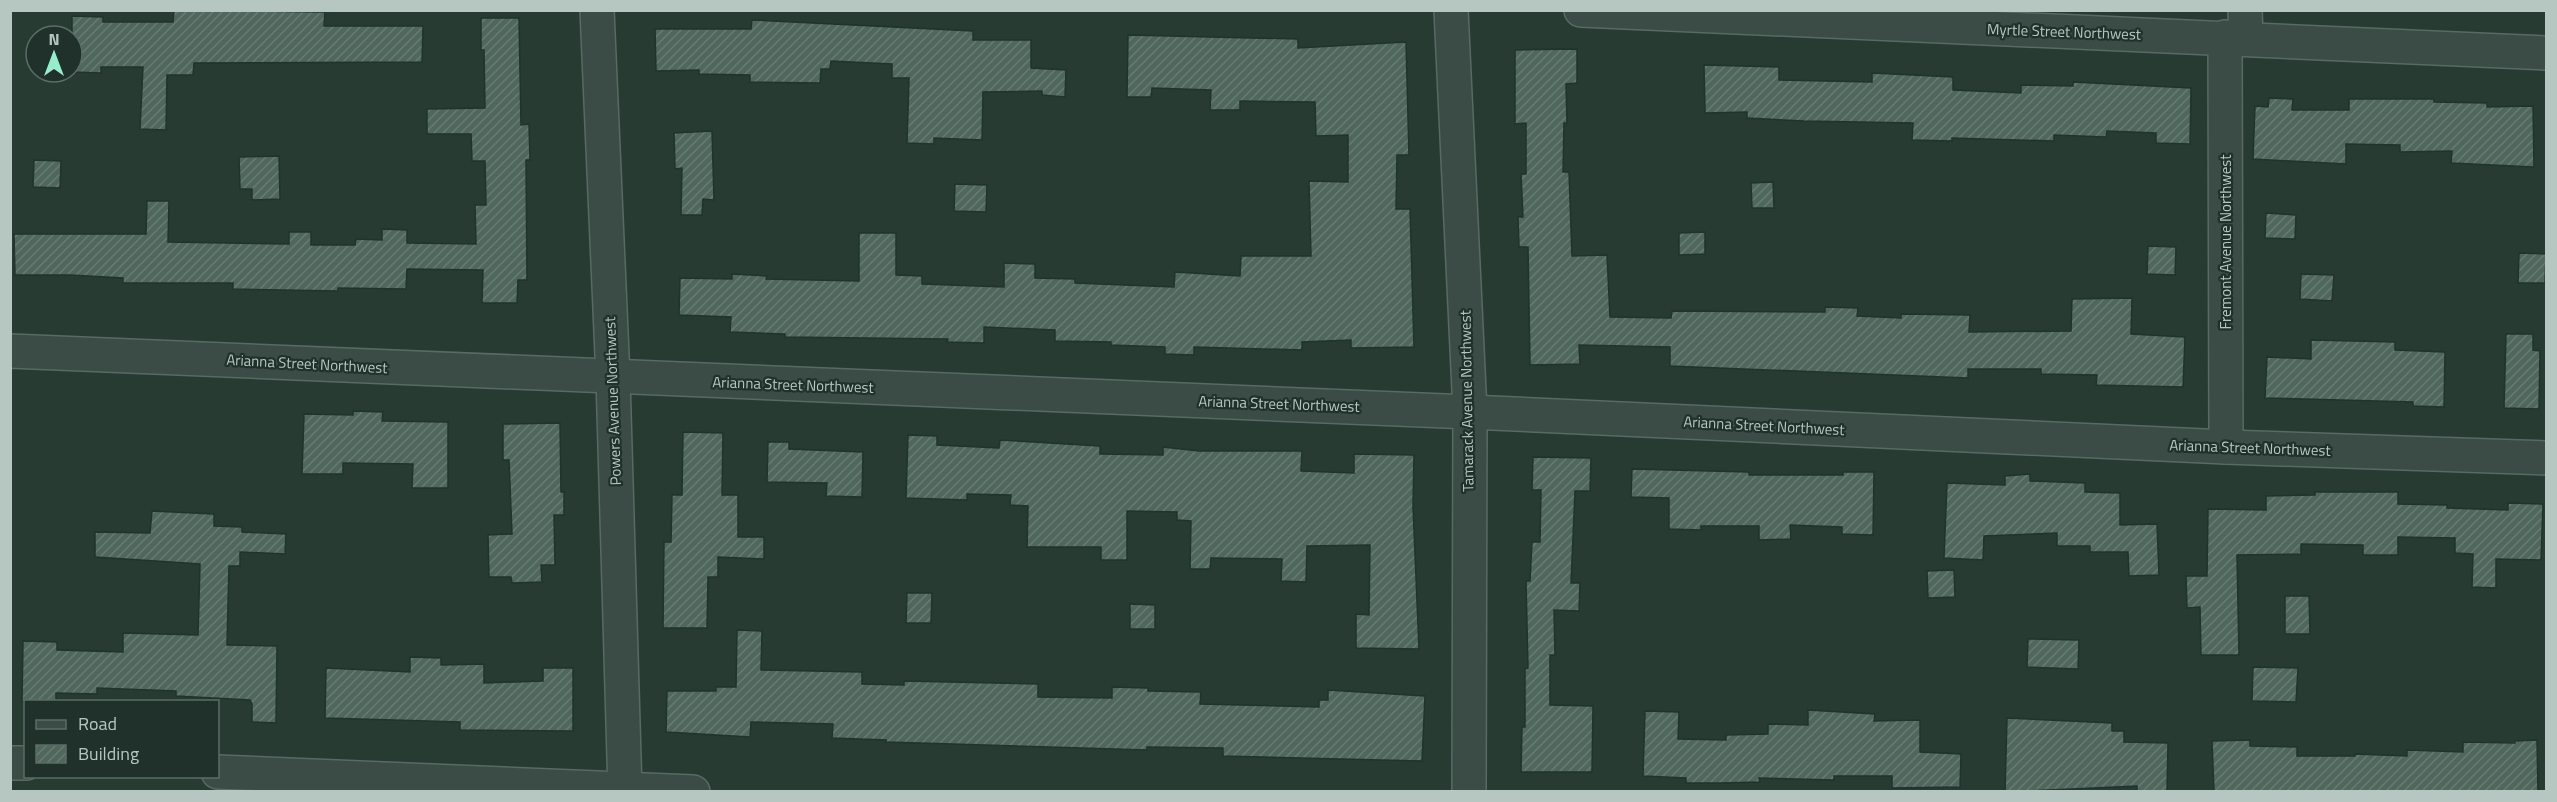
<svg xmlns="http://www.w3.org/2000/svg" width="2557" height="802" font-family="'Titillium Web',sans-serif">
<defs>
<pattern id="building-hatch" width="6" height="6" patternUnits="userSpaceOnUse" patternTransform="scale(1.5)"><rect width="6" height="6" fill="#50675e"/><path d="M-1 1l2-2M0 6l6-6M5 7l2-2" fill="none" stroke="#677b73"/></pattern>
</defs>
<rect width="100%" height="100%" fill="#273b33"/>
<g fill="url(#building-hatch)" stroke="#21332c" stroke-width="1.5">
<path d="M 174,10 L 325,12 L 324,26 L 423,26 L 422,62 L 194,63 L 193,75 L 167,75 L 166,130 L 140,129 L 143,67 L 101,67 L 101,73 L 72,72 L 72,16 L 103,17 L 103,22 L 173,22 Z"/>
<path d="M 481,18 L 519,18 L 521,125 L 529,124 L 530,160 L 526,160 L 527,280 L 518,280 L 517,303 L 482,303 L 483,270 L 407,269 L 406,289 L 338,288 L 338,291 L 233,289 L 233,283 L 123,283 L 123,278 L 70,275 L 15,275 L 14,234 L 146,234 L 147,201 L 169,201 L 168,242 L 289,244 L 289,232 L 311,232 L 311,245 L 355,245 L 356,239 L 382,240 L 382,229 L 407,230 L 407,243 L 476,244 L 475,205 L 486,205 L 485,161 L 472,161 L 471,134 L 427,134 L 427,109 L 485,108 L 484,50 L 481,50 Z"/>
<path d="M 752,20 L 973,31 L 973,40 L 1031,40 L 1031,68 L 1066,70 L 1065,97 L 1042,95 L 1042,91 L 983,92 L 982,140 L 934,138 L 934,144 L 907,143 L 909,78 L 892,78 L 892,64 L 831,61 L 830,69 L 821,69 L 820,83 L 750,82 L 750,75 L 699,74 L 699,70 L 656,71 L 655,29 L 751,29 Z"/>
<path d="M 1128,35 L 1298,39 L 1298,48 L 1406,42 L 1409,155 L 1397,155 L 1396,209 L 1410,209 L 1414,347 L 1351,348 L 1351,340 L 1302,342 L 1302,350 L 1194,347 L 1194,355 L 1165,354 L 1165,347 L 1111,345 L 1111,342 L 1055,341 L 1055,330 L 984,327 L 984,343 L 947,342 L 948,339 L 785,337 L 785,334 L 730,332 L 731,317 L 679,315 L 680,278 L 732,279 L 732,274 L 767,276 L 766,279 L 859,281 L 859,233 L 896,233 L 896,275 L 922,276 L 922,284 L 1004,287 L 1004,263 L 1035,264 L 1035,278 L 1075,279 L 1075,283 L 1174,287 L 1175,272 L 1240,276 L 1241,256 L 1311,256 L 1309,181 L 1348,182 L 1348,135 L 1316,136 L 1315,102 L 1240,101 L 1240,110 L 1210,110 L 1211,90 L 1152,88 L 1151,97 L 1127,97 Z"/>
<path d="M 1577,49 L 1577,83 L 1566,84 L 1567,123 L 1564,123 L 1563,172 L 1569,172 L 1572,256 L 1607,255 L 1610,317 L 1671,318 L 1672,311 L 1825,312 L 1825,307 L 1858,308 L 1857,316 L 1901,318 L 1901,314 L 1970,315 L 1969,332 L 2071,331 L 2072,299 L 2132,298 L 2131,334 L 2185,337 L 2183,387 L 2096,385 L 2097,375 L 2041,374 L 2041,369 L 1968,369 L 1968,378 L 1670,366 L 1670,347 L 1579,345 L 1580,364 L 1530,365 L 1528,247 L 1519,247 L 1518,217 L 1523,217 L 1521,174 L 1526,174 L 1526,123 L 1515,124 L 1515,50 Z"/>
<path d="M 1704,65 L 1779,67 L 1779,80 L 1872,82 L 1872,73 L 1953,77 L 1953,90 L 2021,93 L 2021,85 L 2073,86 L 2073,82 L 2191,88 L 2190,144 L 2156,143 L 2156,133 L 2107,131 L 2106,137 L 2054,135 L 2054,141 L 1952,138 L 1952,141 L 1912,140 L 1913,123 L 1804,121 L 1747,118 L 1747,112 L 1705,113 Z"/>
<path d="M 2269,98 L 2293,99 L 2292,110 L 2349,110 L 2349,99 L 2434,99 L 2434,102 L 2487,103 L 2487,107 L 2533,106 L 2534,167 L 2451,163 L 2452,151 L 2400,152 L 2400,145 L 2346,144 L 2346,164 L 2253,159 L 2255,106 L 2268,107 Z"/>
<path d="M 712,131 L 714,200 L 703,199 L 702,215 L 681,215 L 682,168 L 675,169 L 674,133 Z"/>
<path d="M 279,156 L 280,199 L 252,200 L 252,189 L 240,189 L 239,157 Z"/>
<path d="M 34,160 L 61,161 L 60,188 L 33,187 Z"/>
<path d="M 1773,182 L 1774,208 L 1752,208 L 1751,183 Z"/>
<path d="M 955,184 L 987,185 L 986,212 L 954,211 Z"/>
<path d="M 2266,213 L 2296,215 L 2295,239 L 2265,238 Z"/>
<path d="M 1705,232 L 1705,254 L 1679,255 L 1679,233 Z"/>
<path d="M 2148,246 L 2176,247 L 2175,275 L 2147,274 Z"/>
<path d="M 2519,253 L 2546,254 L 2545,283 L 2518,283 Z"/>
<path d="M 2301,274 L 2334,275 L 2332,301 L 2300,299 Z"/>
<path d="M 2506,334 L 2533,334 L 2533,350 L 2540,351 L 2539,409 L 2504,408 Z"/>
<path d="M 2311,340 L 2395,342 L 2395,350 L 2445,352 L 2444,407 L 2413,406 L 2413,402 L 2265,398 L 2267,357 L 2311,359 Z"/>
<path d="M 353,411 L 383,412 L 382,421 L 448,422 L 448,488 L 412,488 L 413,464 L 343,463 L 343,474 L 302,474 L 304,414 L 353,415 Z"/>
<path d="M 560,423 L 561,492 L 564,492 L 564,515 L 554,515 L 555,565 L 541,565 L 542,582 L 512,583 L 511,577 L 489,577 L 488,535 L 512,534 L 509,460 L 503,460 L 503,424 Z"/>
<path d="M 683,432 L 723,433 L 722,495 L 738,495 L 738,537 L 764,537 L 764,559 L 718,557 L 718,577 L 708,577 L 707,628 L 663,628 L 664,542 L 671,542 L 672,495 L 682,495 Z"/>
<path d="M 908,435 L 937,436 L 937,445 L 999,448 L 1000,440 L 1100,446 L 1100,454 L 1163,455 L 1163,447 L 1199,451 L 1302,451 L 1301,471 L 1354,473 L 1354,454 L 1414,455 L 1413,506 L 1419,649 L 1356,648 L 1356,614 L 1369,615 L 1370,545 L 1307,546 L 1306,582 L 1281,581 L 1282,559 L 1211,558 L 1210,569 L 1190,569 L 1191,521 L 1177,520 L 1177,512 L 1127,511 L 1127,560 L 1101,560 L 1101,547 L 1027,547 L 1028,506 L 1010,505 L 1011,495 L 967,494 L 967,500 L 906,498 Z"/>
<path d="M 768,442 L 789,442 L 789,449 L 863,452 L 862,497 L 826,496 L 827,483 L 767,482 Z"/>
<path d="M 1533,457 L 1591,458 L 1590,491 L 1575,491 L 1571,583 L 1580,583 L 1579,611 L 1554,610 L 1555,655 L 1550,655 L 1550,705 L 1593,706 L 1592,772 L 1521,772 L 1522,727 L 1525,727 L 1525,669 L 1528,668 L 1526,581 L 1530,581 L 1532,542 L 1540,542 L 1541,490 L 1532,490 Z"/>
<path d="M 1632,469 L 1749,472 L 1749,475 L 1843,475 L 1843,472 L 1874,472 L 1873,535 L 1842,534 L 1842,527 L 1790,525 L 1791,539 L 1759,540 L 1759,526 L 1701,526 L 1701,530 L 1669,529 L 1669,498 L 1631,497 Z"/>
<path d="M 2030,474 L 2030,481 L 2085,483 L 2085,492 L 2120,493 L 2120,525 L 2157,524 L 2159,575 L 2129,576 L 2128,552 L 2090,552 L 2090,546 L 2057,546 L 2057,533 L 1984,536 L 1983,560 L 1944,558 L 1947,483 L 2005,485 L 2005,476 Z"/>
<path d="M 2315,492 L 2398,492 L 2398,504 L 2447,505 L 2447,508 L 2508,510 L 2508,503 L 2543,504 L 2541,560 L 2496,559 L 2496,588 L 2472,587 L 2473,554 L 2455,553 L 2455,538 L 2398,537 L 2398,555 L 2363,555 L 2363,545 L 2301,544 L 2301,554 L 2237,555 L 2239,655 L 2201,655 L 2200,607 L 2187,608 L 2186,576 L 2207,576 L 2208,509 L 2266,510 L 2266,496 L 2315,495 Z"/>
<path d="M 152,511 L 214,514 L 214,526 L 242,527 L 242,532 L 286,534 L 285,554 L 240,552 L 240,566 L 229,566 L 227,645 L 277,646 L 276,723 L 252,722 L 252,704 L 250,700 L 176,696 L 176,691 L 97,688 L 97,694 L 56,693 L 56,702 L 22,702 L 23,641 L 57,642 L 57,650 L 123,652 L 123,633 L 198,635 L 200,564 L 95,557 L 95,532 L 150,533 Z"/>
<path d="M 1954,570 L 1955,597 L 1928,598 L 1927,571 Z"/>
<path d="M 907,593 L 932,593 L 931,623 L 906,623 Z"/>
<path d="M 2285,596 L 2309,596 L 2310,634 L 2285,634 Z"/>
<path d="M 1130,604 L 1155,605 L 1155,629 L 1130,629 Z"/>
<path d="M 737,630 L 762,631 L 761,670 L 862,672 L 862,684 L 904,685 L 904,681 L 1038,684 L 1038,697 L 1112,698 L 1112,687 L 1148,688 L 1148,691 L 1201,692 L 1200,704 L 1319,707 L 1319,700 L 1328,700 L 1328,690 L 1425,696 L 1422,761 L 1223,756 L 1223,748 L 1147,747 L 1147,750 L 886,742 L 886,740 L 832,738 L 833,724 L 751,722 L 750,737 L 666,732 L 667,691 L 716,691 L 716,687 L 736,687 Z"/>
<path d="M 2028,639 L 2079,640 L 2078,669 L 2027,667 Z"/>
<path d="M 410,657 L 441,658 L 441,665 L 484,664 L 484,683 L 543,681 L 543,668 L 573,668 L 573,731 L 460,730 L 460,722 L 325,718 L 326,668 L 410,672 Z"/>
<path d="M 2253,667 L 2298,668 L 2296,702 L 2252,701 Z"/>
<path d="M 1808,710 L 1875,714 L 1874,721 L 1920,720 L 1920,752 L 1961,754 L 1960,787 L 1892,788 L 1892,776 L 1834,776 L 1834,780 L 1759,778 L 1760,782 L 1721,783 L 1686,783 L 1686,778 L 1643,776 L 1645,711 L 1679,712 L 1678,739 L 1726,740 L 1726,735 L 1768,734 L 1768,724 L 1808,725 Z"/>
<path d="M 2007,718 L 2112,723 L 2112,731 L 2124,731 L 2124,742 L 2168,743 L 2167,792 L 2137,792 L 2137,786 L 2005,792 Z"/>
<path d="M 2250,740 L 2250,746 L 2297,747 L 2297,756 L 2355,756 L 2355,754 L 2407,756 L 2407,750 L 2463,752 L 2463,742 L 2515,743 L 2515,741 L 2537,740 L 2538,792 L 2214,792 L 2212,741 Z"/>
</g>
<g fill="none" stroke-linecap="round" stroke-linejoin="round">
<defs>
<g id="minor">
<path d="M 597,10 L 613,378 L 625,792"/>
<path d="M 1451,10 L 1470,412 L 1469,792"/>
<path d="M 1581,10 L 2546,53"/>
<path d="M 2245,10 L 2246,38"/>
<path d="M 2225,37 L 2226,447"/>
<path d="M 10,351 L 1470,412 L 2226,447 L 2546,458"/>
<path d="M 10,763 L 26,763"/>
<path d="M 218,772 L 693,792"/>
</g>
</defs>
<use href="#minor" stroke="#586a63" stroke-width="36"/>
<use href="#minor" stroke="#3a4c45" stroke-width="33"/>
</g>
<g text-anchor="middle" stroke-width="4.5" stroke-linejoin="round" paint-order="stroke">
<g font-size="15" fill="#b6c7c1" stroke="#1f312a">
<text transform="translate(2064 32) rotate(2)" y="5">Myrtle Street Northwest</text>
<text transform="translate(2226 242) rotate(-90)" y="5">Fremont Avenue Northwest</text>
<text transform="translate(307 364) rotate(3)" y="5">Arianna Street Northwest</text>
<text transform="translate(793 385) rotate(2)" y="5">Arianna Street Northwest</text>
<text transform="translate(613 401) rotate(-92)" y="5">Powers Avenue Northwest</text>
<text transform="translate(1467 401) rotate(-91)" y="5">Tamarack Avenue Northwest</text>
<text transform="translate(1279 404) rotate(2)" y="5">Arianna Street Northwest</text>
<text transform="translate(1764 426) rotate(3)" y="5">Arianna Street Northwest</text>
<text transform="translate(2250 448) rotate(2)" y="5">Arianna Street Northwest</text>
</g>
</g>
<rect width="2557" height="802" fill="none" stroke="#b6c7c1" stroke-width="24"/>
<rect x="24" y="700" width="195" height="78" fill="#1f312a" stroke="#5b6d66" stroke-width="1.5"/>
<rect x="36" y="720" width="30" height="9" fill="#3a4c45" stroke="#5b6d66" stroke-width="1.5"/>
<text x="78" y="730" font-size="18" fill="#b6c7c1">Road</text>
<rect x="36" y="745" width="30" height="18" fill="url(#building-hatch)" stroke="#5b6d66" stroke-width="1.5"/>
<text x="78" y="760" font-size="18" fill="#b6c7c1">Building</text>
<g transform="translate(54 54)"><circle r="28" fill="#1f312a" stroke="#5b6d66" stroke-width="1.5"/>
<path d="M0-4.5L10 22L0 15L-10 22Z" fill="#95edcc"/>
<text y="-9" font-size="16" font-weight="bold" text-anchor="middle" fill="#b6c7c1">N</text>
</g>
</svg>
